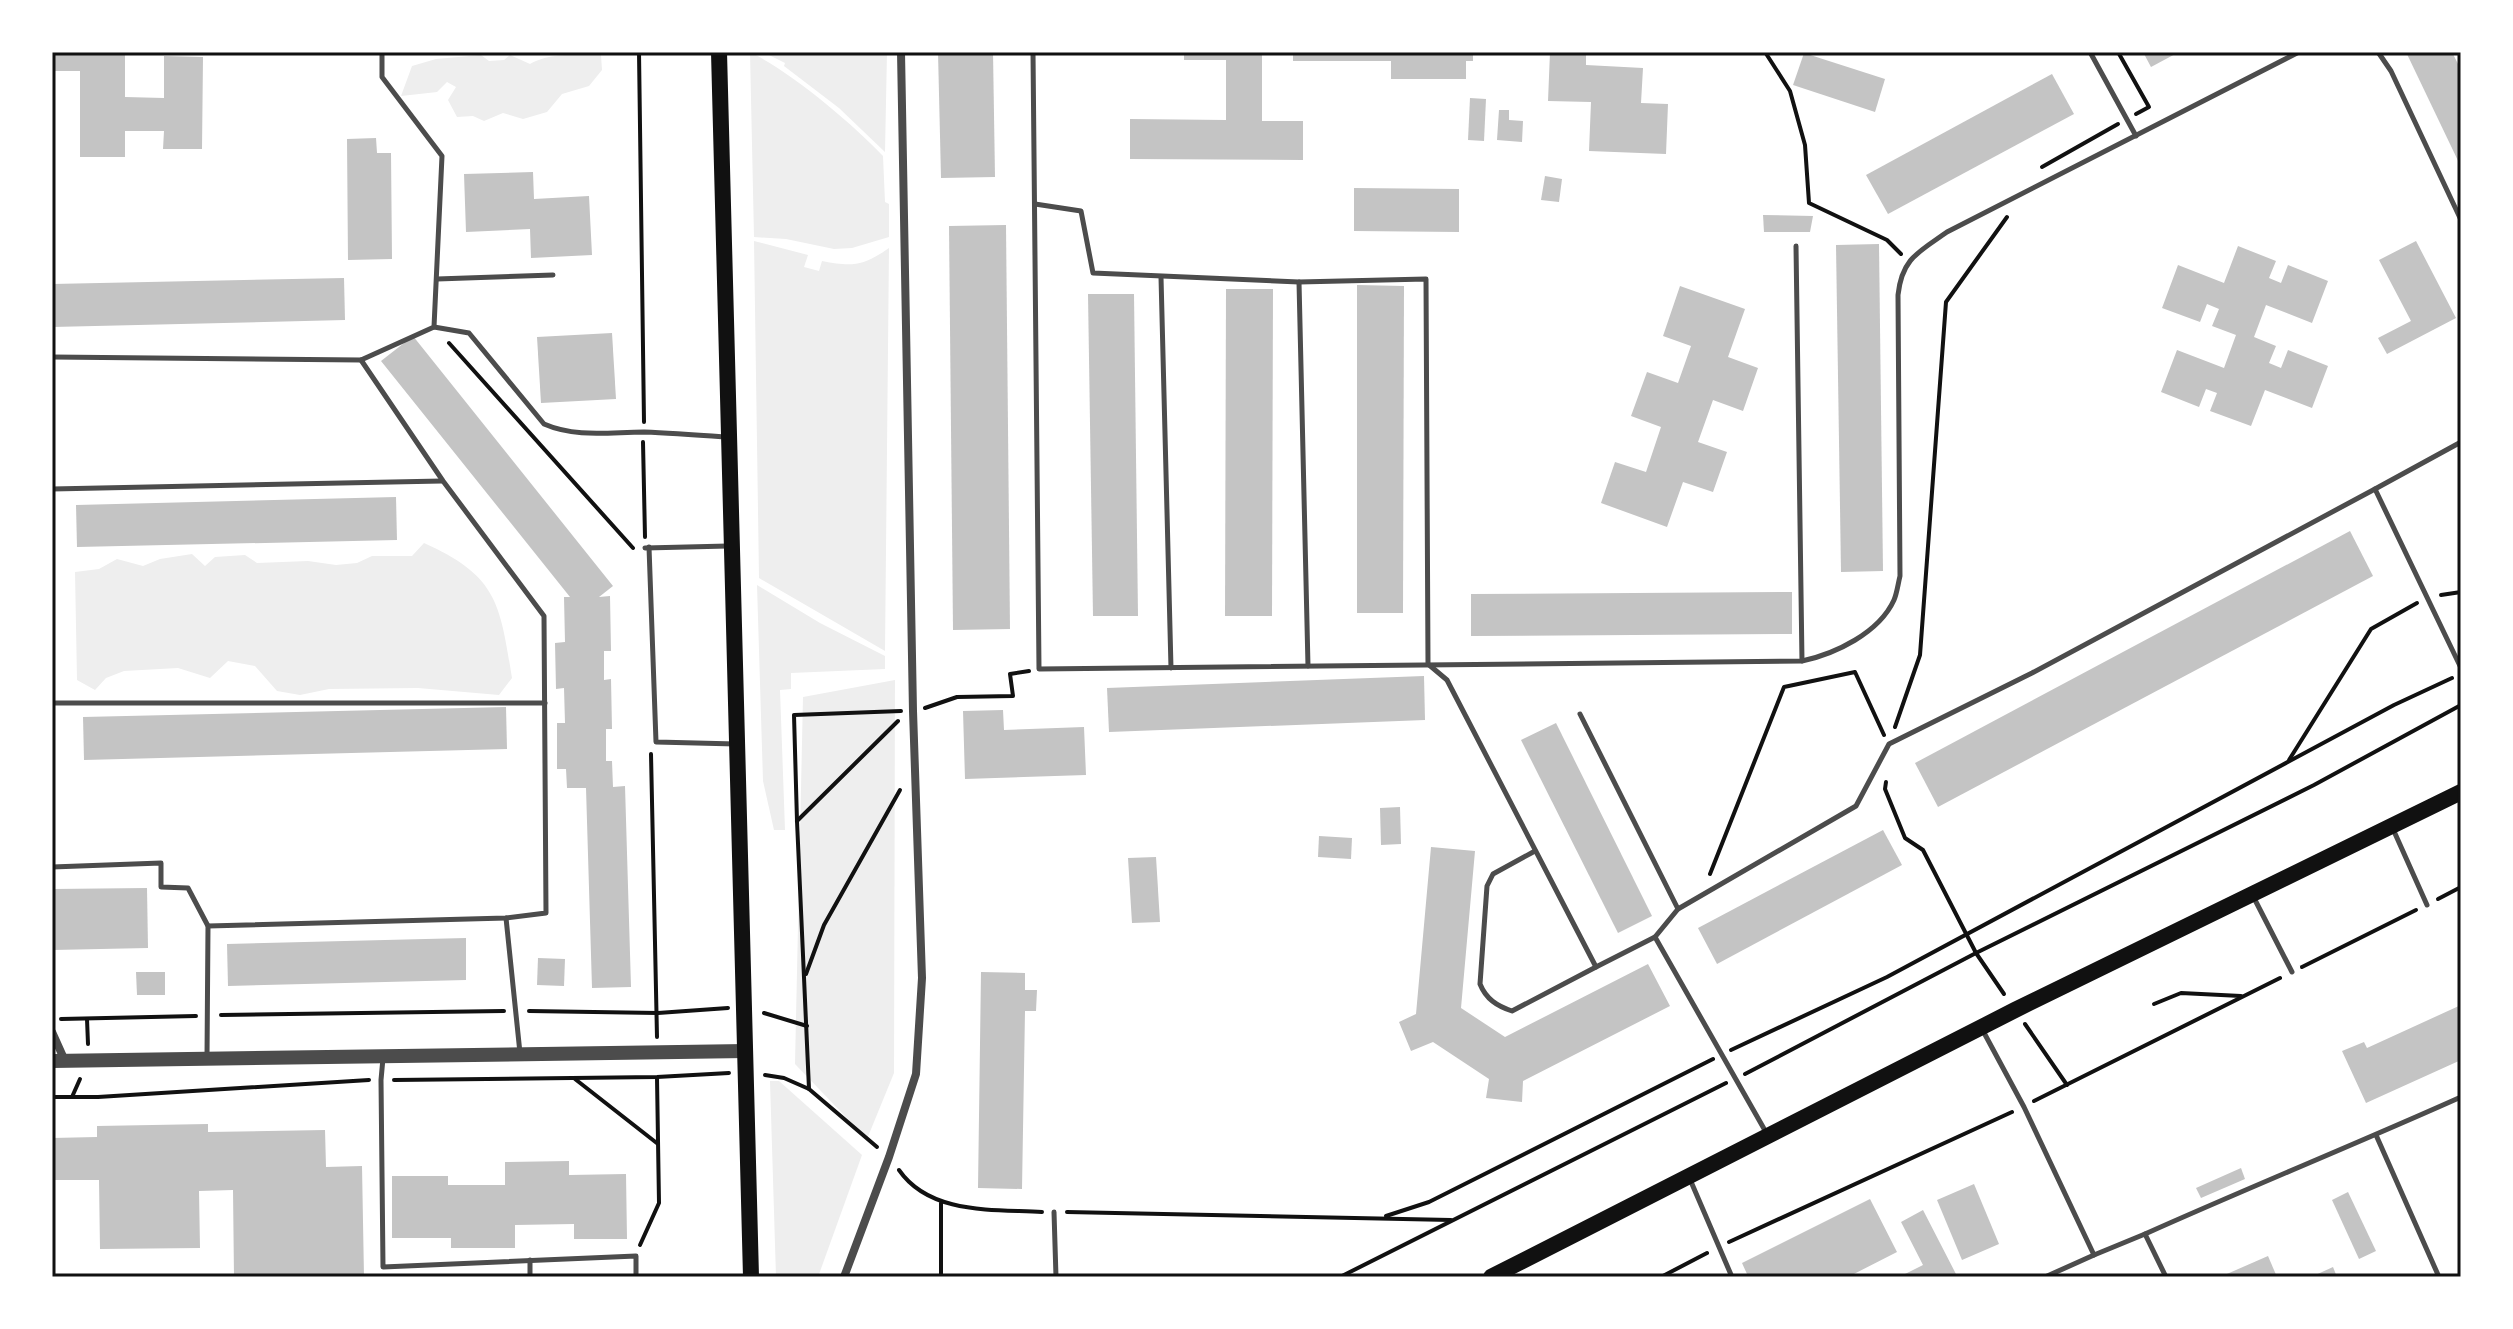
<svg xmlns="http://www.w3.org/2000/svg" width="2513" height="1329" font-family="'Work Sans',sans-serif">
<rect width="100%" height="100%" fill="#fff"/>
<g fill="#eee">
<path d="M 750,52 C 791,72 852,123 883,156 L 885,202 L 889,204 L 889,237 L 852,248 L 834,249 L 786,239 L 754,237 Z"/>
<path d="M 763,52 L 887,52 L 885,152 L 839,108 L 784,66 L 785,63 Z"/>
<path d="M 589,53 L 601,55 L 602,70 L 589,86 L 562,94 L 547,112 L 523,119 L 503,113 L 484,121 L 473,116 L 457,117 L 448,100 L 456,87 L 447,82 L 437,92 L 401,96 L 412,66 L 436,59 L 481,55 L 489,61 L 504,60 L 510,55 L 530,64 C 550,53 567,56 589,53 Z"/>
<path d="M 754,241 L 808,255 L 804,267 L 819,271 L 822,261 C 853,267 863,266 889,248 L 885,651 L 759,578 Z"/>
<path d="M 424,543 C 498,576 500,604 512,678 L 499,695 L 418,688 L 329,689 L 300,695 L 277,691 L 255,666 L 228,661 L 210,678 L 178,668 L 124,671 L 106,678 L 95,690 L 77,680 L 75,572 L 99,569 L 117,559 L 143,566 L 160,559 L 192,554 L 205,566 L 215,557 L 245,555 L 257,563 L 308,561 L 336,565 L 357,563 L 372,556 L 412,556 Z"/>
<path d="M 757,585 L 820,623 L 885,656 L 885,669 L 791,673 L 791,689 L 780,690 L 785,830 L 774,830 L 763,781 Z"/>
<path d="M 895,680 L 894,1073 L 867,1139 L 795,1064 L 803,697 Z"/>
<path d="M 770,1081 L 779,1081 L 862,1155 L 818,1277 L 776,1277 Z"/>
</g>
<g fill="#c4c4c4">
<path d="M 52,52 L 125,52 L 125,97 L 164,98 L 164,56 L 203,57 L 202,149 L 163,149 L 164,131 L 125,131 L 125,157 L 80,157 L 80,71 L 52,71 Z"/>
<path d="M 938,52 L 993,52 L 995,177 L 941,178 Z"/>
<path d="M 1184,52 L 1262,52 L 1262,121 L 1303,121 L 1303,160 L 1130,159 L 1130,119 L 1226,120 L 1226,60 L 1184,60 Z"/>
<path d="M 1293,52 L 1473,52 L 1473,61 L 1466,61 L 1466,79 L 1391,79 L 1391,61 L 1293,61 Z"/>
<path d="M 1550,52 L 1586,52 L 1586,65 L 1643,68 L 1641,103 L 1668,104 L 1666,154 L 1589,151 L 1591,102 L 1548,101 Z"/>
<path d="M 2143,52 L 2179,52 L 2151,67 Z"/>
<path d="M 2406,52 L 2452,52 L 2461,70 L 2461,167 Z"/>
<path d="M 1804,53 L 1885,79 L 1875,112 L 1793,85 Z"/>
<path d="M 2052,74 L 2074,114 L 1888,214 L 1866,175 Z"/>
<path d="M 1470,98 L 1486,99 L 1484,141 L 1468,140 Z"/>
<path d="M 1499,110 L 1509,110 L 1509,120 L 1523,121 L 1522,142 L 1497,140 Z"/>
<path d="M 376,138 L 377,153 L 391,153 L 392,259 L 348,260 L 347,139 Z"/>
<path d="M 533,172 L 534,199 L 589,196 L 592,255 L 531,258 L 530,229 L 466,232 L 464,174 Z"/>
<path d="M 1545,176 L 1562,179 L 1559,202 L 1541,200 Z"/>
<path d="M 1354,188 L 1459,189 L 1459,232 L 1354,231 Z"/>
<path d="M 1763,215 L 1813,216 L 1810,232 L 1764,232 Z"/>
<path d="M 1006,225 L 1010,629 L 953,630 L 949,226 Z"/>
<path d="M 2416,241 L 2456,318 L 2387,354 L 2378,338 L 2411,321 L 2379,260 Z"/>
<path d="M 1879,244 L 1883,571 L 1841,572 L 1836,245 Z"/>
<path d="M 2238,246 L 2276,261 L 2269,278 L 2281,283 L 2288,265 L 2328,281 L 2312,323 L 2266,305 L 2254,337 L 2276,346 L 2269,363 L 2281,368 L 2288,350 L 2328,366 L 2312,408 L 2265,390 L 2251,426 L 2210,411 L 2217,393 L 2206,389 L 2199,407 L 2161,392 L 2177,350 L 2224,368 L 2236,335 L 2212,326 L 2219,309 L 2207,304 L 2200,322 L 2162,308 L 2178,265 L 2224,283 Z"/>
<path d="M 344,278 L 345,320 L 52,327 L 52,284 Z"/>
<path d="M 1357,285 L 1404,286 L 1403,613 L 1357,613 Z"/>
<path d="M 1680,286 L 1745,309 L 1728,357 L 1758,368 L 1743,411 L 1713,400 L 1698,442 L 1727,452 L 1713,492 L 1683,482 L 1667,527 L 1601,503 L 1615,462 L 1646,472 L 1661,427 L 1631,416 L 1647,372 L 1678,383 L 1691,346 L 1663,336 Z"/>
<path d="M 1226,289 L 1273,289 L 1272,616 L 1225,616 Z"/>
<path d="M 1088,294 L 1134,294 L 1138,616 L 1093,616 Z"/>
<path d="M 612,333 L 616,399 L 541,403 L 537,337 Z"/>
<path d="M 413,336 L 613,586 L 599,597 L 610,596 L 611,651 L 604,651 L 604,680 L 611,679 L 612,729 L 606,729 L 606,761 L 612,761 L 613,787 L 625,786 L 631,987 L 592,988 L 586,788 L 567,788 L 566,769 L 557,769 L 557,723 L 565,723 L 564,688 L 556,689 L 555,643 L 565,642 L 564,597 L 570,597 L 381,361 Z"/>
<path d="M 396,497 L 397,540 L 77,547 L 76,505 Z"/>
<path d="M 2350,531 L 2373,576 L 1938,807 L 1915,763 Z"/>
<path d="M 1792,592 L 1792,634 L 1471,636 L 1471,594 Z"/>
<path d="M 1424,676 L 1425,720 L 1109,732 L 1107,688 Z"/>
<path d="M 506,707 L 507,749 L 84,760 L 83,717 Z"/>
<path d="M 1003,710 L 1004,730 L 1084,727 L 1086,775 L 965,779 L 963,711 Z"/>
<path d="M 1556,723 L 1652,916 L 1618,933 L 1521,740 Z"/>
<path d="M 1400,807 L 1401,844 L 1381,845 L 1380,808 Z"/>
<path d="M 1883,830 L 1902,865 L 1717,964 L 1698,928 Z"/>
<path d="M 1319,836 L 1352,838 L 1351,859 L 1318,857 Z"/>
<path d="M 1431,847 L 1475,851 L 1461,1008 L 1505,1037 L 1648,964 L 1670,1006 L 1523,1081 L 1522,1102 L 1486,1098 L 1489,1079 L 1433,1042 L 1411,1051 L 1399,1022 L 1416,1014 Z"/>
<path d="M 1156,857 L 1160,922 L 1132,923 L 1128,858 Z"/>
<path d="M 147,888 L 148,948 L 53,950 L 53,889 Z"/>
<path d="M 466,938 L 466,980 L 228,986 L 227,944 Z"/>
<path d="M 538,958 L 565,959 L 564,986 L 537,985 Z"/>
<path d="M 136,972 L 165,972 L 165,995 L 137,995 Z"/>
<path d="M 981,972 L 1025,973 L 1025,990 L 1037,990 L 1036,1011 L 1025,1011 L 1022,1189 L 978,1188 Z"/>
<path d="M 2461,1005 L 2461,1060 L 2366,1103 L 2342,1051 L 2364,1042 L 2367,1048 Z"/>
<path d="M 208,1124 L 208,1132 L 325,1130 L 326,1167 L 362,1166 L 364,1277 L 234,1277 L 233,1190 L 199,1191 L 200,1248 L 100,1249 L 99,1180 L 52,1180 L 52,1138 L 97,1137 L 97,1126 Z"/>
<path d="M 569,1161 L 569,1175 L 626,1174 L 627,1239 L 574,1239 L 574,1224 L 515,1225 L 515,1248 L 451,1248 L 451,1238 L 392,1238 L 392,1176 L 448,1176 L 448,1185 L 505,1185 L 505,1162 Z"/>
<path d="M 2241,1168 L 2245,1179 L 2201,1198 L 2196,1188 Z"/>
<path d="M 1974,1184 L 1999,1244 L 1962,1260 L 1937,1200 Z"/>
<path d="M 2348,1192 L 2376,1251 L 2359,1259 L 2332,1200 Z"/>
<path d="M 1870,1199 L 1897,1252 L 1848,1277 L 1742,1277 L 1747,1274 L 1742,1263 Z"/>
<path d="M 1923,1210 L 1957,1276 L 1955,1277 L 1899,1277 L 1923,1265 L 1901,1222 Z"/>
<path d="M 2268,1256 L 2277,1277 L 2220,1277 Z"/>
<path d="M 2333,1267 L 2337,1277 L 2311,1277 Z"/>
<rect x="566" y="1274" width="53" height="3"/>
</g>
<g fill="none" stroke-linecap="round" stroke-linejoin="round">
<g stroke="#111" stroke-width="4">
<path d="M 639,52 L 644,422"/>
<path d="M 1765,52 L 1790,91 L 1805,145 L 1809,203 L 1887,240 L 1901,254"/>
<path d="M 2118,52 L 2149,107 L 2136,114"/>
<path d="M 2042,167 L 2118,124"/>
<path d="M 449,343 L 633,548"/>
<path d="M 643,442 L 645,537"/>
<path d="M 2441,595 L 2461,592"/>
<path d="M 925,708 L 957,697 L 1013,696 L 1010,674 L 1029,671"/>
<path d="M 1895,727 L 1920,655 L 1946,302 L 2007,217"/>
<path d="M 651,754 L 657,1037"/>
<path d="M 2289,760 L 2371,629 L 2417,603"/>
<path d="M 1886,782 L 1885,789 L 1905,838 L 1923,850 L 1976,953 L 2004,994"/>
<path d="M 797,821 L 898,721"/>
<path d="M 1710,874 L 1784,687 L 1855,672 L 1884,735"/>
<path d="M 2438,899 L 2461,887"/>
<path d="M 2302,967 L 2416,910"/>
<path d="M 806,974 L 824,925 L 900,790"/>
<path d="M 2154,1004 L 2181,993 L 2241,996"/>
<path d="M 529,1011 L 658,1013 L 728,1008"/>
<path d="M 764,1013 L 807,1026"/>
<path d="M 221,1015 L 504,1011"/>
<path d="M 61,1019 L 196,1016"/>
<path d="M 87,1019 L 88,1044"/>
<path d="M 2025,1024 L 2067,1085"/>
<path d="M 1731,1050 L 1887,977 L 2394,705 L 2452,678"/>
<path d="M 1745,1074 L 1976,953 L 2314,785 L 2461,705"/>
<path d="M 765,1075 L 784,1078 L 809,1089 L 877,1147"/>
<path d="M 575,1079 L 658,1144"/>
<path d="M 394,1080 L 657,1077 L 729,1073"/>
<path d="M 809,1089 L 797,821 L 794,715 L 901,711"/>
<path d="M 52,1097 L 98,1097 L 369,1080"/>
<path d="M 72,1097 L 80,1079"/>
<path d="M 2034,1101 L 2280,978"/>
<path d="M 899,1170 C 930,1215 994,1209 1042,1212"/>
<path d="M 1067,1212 L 1451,1220"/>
<path d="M 1386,1216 L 1429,1202 L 1713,1059"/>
<path d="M 1729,1242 L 2012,1112"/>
<path d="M 640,1245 L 659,1203 L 657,1078"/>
<path d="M 941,1277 L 941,1203"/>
<path d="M 1340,1277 L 1726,1083"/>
<path d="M 1661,1277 L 1707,1253"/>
</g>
<g stroke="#4c4c4c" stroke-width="5">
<path d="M 1033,52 L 1039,669 L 1802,661 C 1835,654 1879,633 1894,600 C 1897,593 1898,584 1900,576 L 1898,295 C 1902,258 1919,252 1947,232 L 2299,52"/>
<path d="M 2090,52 L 2136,136"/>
<path d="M 2378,52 L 2391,71 L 2461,220"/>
<path d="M 1035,204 L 1081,211 L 1093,273 L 1299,282 L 1426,279 L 1428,664 L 1447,680 L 1596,967 L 1655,937 L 1678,909 L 1856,806 L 1889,744 L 2032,673 L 2375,489 L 2461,668"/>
<path d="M 1796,246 L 1802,661"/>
<path d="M 1161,277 L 1171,668"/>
<path d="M 437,279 L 553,275"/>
<path d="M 1299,282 L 1308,666"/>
<path d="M 434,327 L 469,333 L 544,424 C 576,438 610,432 644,432 C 671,433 698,435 725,437"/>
<path d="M 52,357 L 361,360 L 434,327 L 442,156 L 382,77 L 382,52"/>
<path d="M 52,489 L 442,481"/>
<path d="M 2375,489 L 2461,442"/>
<path d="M 649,547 L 656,742 L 736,744"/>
<path d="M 645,548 L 728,546"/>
<path d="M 52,703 L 545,703"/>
<path d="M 1580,714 L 1678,909"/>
<path d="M 2393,829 L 2427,905"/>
<path d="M 1535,851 L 1493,874 L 1487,886 L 1480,984 C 1486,999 1497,1006 1512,1011 L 1596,967"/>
<path d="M 52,867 L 161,863 L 161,887 L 188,888 L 208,926 L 207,1058"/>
<path d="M 2253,896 L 2292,972"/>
<path d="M 506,918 L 520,1053"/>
<path d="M 208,926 L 506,918 L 546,913 L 544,616 L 443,481 L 361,360"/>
<path d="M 1655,937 L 1767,1134"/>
<path d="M 1982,1029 L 2024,1107 L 2094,1255 L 2145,1234 L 2166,1277"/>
<path d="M 383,1058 L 381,1080 L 383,1267 L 636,1256 L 636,1277"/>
<path d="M 2376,1135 L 2439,1277"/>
<path d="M 1689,1177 L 1732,1277"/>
<path d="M 1054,1212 L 1056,1277"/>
<path d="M 2145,1234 C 2250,1187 2356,1144 2461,1097"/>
<path d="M 530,1260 L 530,1277"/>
<path d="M 2045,1277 L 2094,1255"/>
</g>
<g stroke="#4c4c4c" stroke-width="8">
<path d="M 52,1032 L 65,1061"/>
<path d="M 844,1277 L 889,1157 L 916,1074 L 922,978 L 913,711 L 901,52"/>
</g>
<path stroke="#4c4c4c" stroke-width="14" d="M 52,1061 L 746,1051"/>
<g stroke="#111" stroke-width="16">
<path d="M 719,52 L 751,1277"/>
<path d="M 1491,1277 L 2015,1010 L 2461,792"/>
</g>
</g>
<rect width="2513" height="1329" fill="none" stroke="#ffffff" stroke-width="108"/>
<rect x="54" y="54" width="2405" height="1221" fill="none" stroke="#111" stroke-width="3"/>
</svg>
